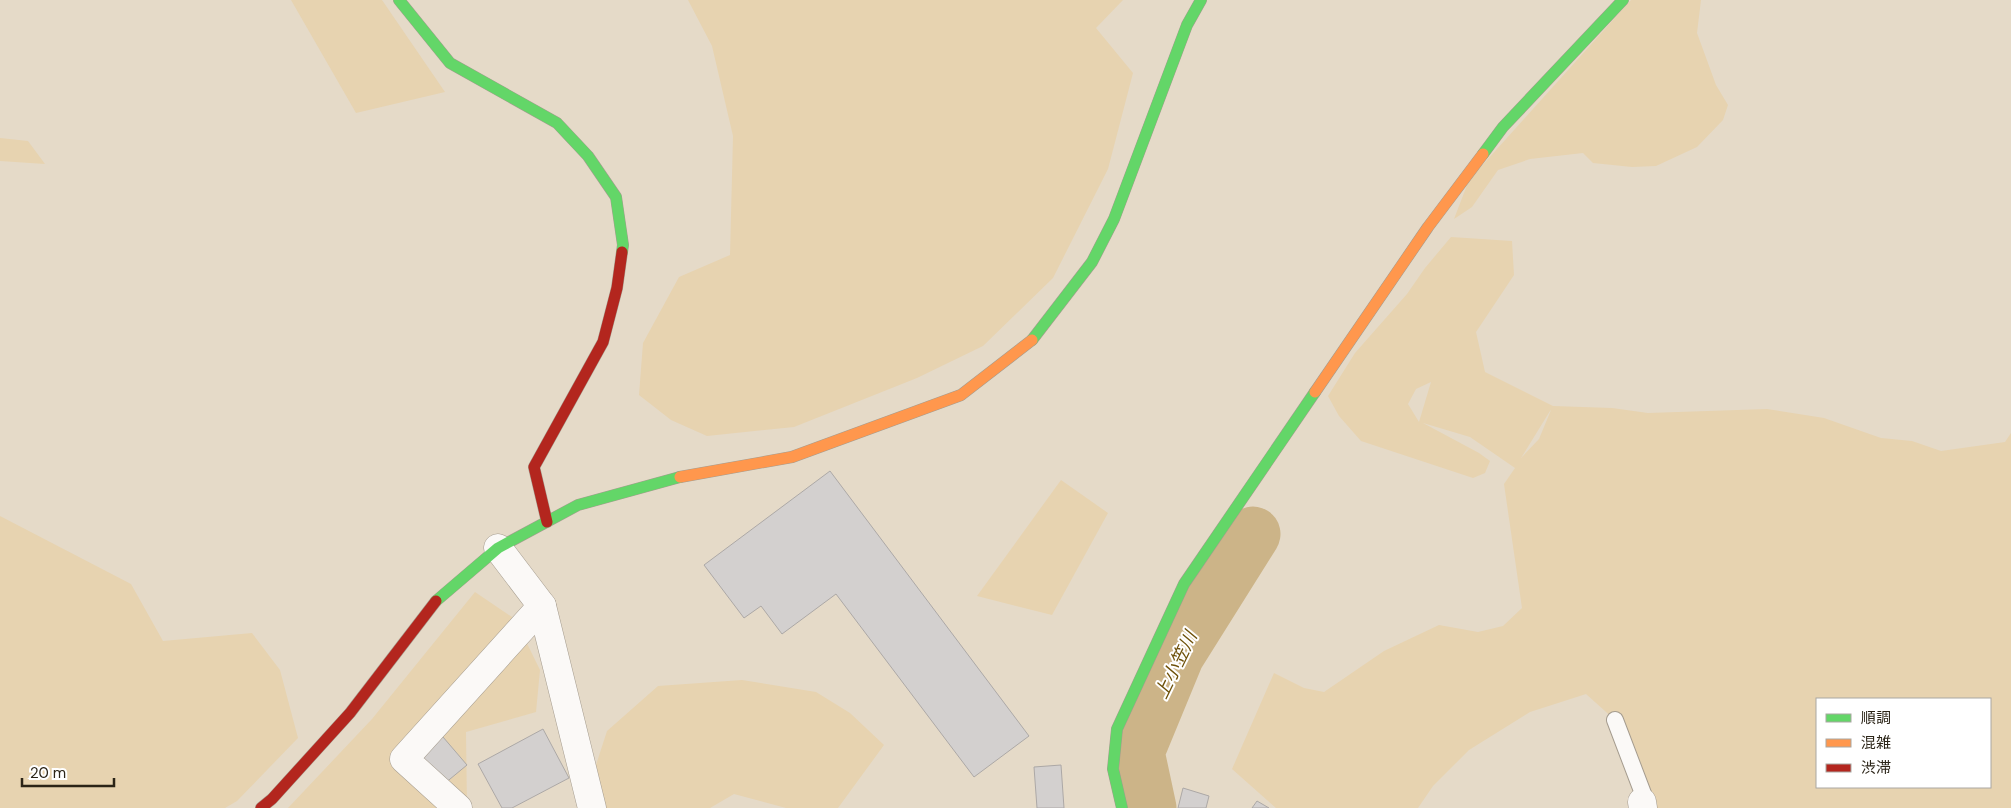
<svg xmlns="http://www.w3.org/2000/svg" width="2011" height="808" font-family="'DM Sans','Noto Sans JP',sans-serif">
<rect width="100%" height="100%" fill="#e5dac8"/>
<g fill="#e7d3b0" fill-rule="evenodd">
<path d="M 291,0 L 382,0 L 445,92 L 356,113 Z"/>
<path d="M 688,0 L 1123,0 L 1096,28 L 1133,73 L 1108,169 L 1053,278 L 983,346 L 917,378 L 794,427 L 707,436 L 671,420 L 639,395 L 643,343 L 679,277 L 730,255 L 733,136 L 712,46 Z"/>
<path d="M 1631,0 L 1701,0 L 1697,33 L 1716,85 L 1728,105 L 1723,120 L 1697,147 L 1656,166 L 1632,167 L 1593,163 L 1583,153 L 1530,159 L 1498,170 L 1472,207 L 1454,219 L 1469,180 Z"/>
<path d="M 0,138 L 28,141 L 45,164 L 0,161 Z"/>
<path d="M 1451,237 L 1512,241 L 1514,275 L 1476,332 L 1485,372 L 1553,406 L 1612,408 L 1648,413 L 1767,409 L 1824,418 L 1881,438 L 1912,441 L 1941,451 L 2005,442 L 2011,433 L 2011,808 L 1656,808 L 1615,720 L 1586,694 L 1530,712 L 1469,750 L 1433,786 L 1418,808 L 1276,808 L 1232,769 L 1274,673 L 1304,688 L 1324,692 L 1384,651 L 1439,625 L 1478,632 L 1503,626 L 1522,608 L 1504,484 L 1515,468 L 1470,437 L 1423,423 L 1479,453 L 1490,461 L 1485,473 L 1473,478 L 1361,441 L 1339,416 L 1328,396 L 1355,353 L 1407,294 L 1425,268 ZM 1431,382 L 1419,422 L 1408,404 L 1416,389 ZM 1551,410 L 1539,439 L 1521,458 L 1550,411 ZM 1817,699 L 1990,699 L 1990,787 L 1817,787 Z"/>
<path d="M 1061,480 L 1108,513 L 1052,615 L 977,596 Z"/>
<path d="M 0,516 L 131,584 L 163,641 L 252,633 L 280,670 L 298,738 L 237,801 L 225,808 L 0,808 Z"/>
<path d="M 475,592 L 515,619 L 540,670 L 536,712 L 466,732 L 467,808 L 288,808 L 372,719 Z"/>
<path d="M 742,680 L 816,692 L 850,713 L 884,745 L 838,808 L 786,808 L 734,794 L 710,808 L 593,808 L 596,765 L 607,731 L 658,686 Z"/>
</g>
<g fill="none" stroke-linecap="round" stroke-linejoin="round">
<path stroke="#ccb488" stroke-width="55" d="M 1149,808 L 1137,752 L 1177,655 L 1253,534"/>
</g>
<g fill="#d3d0cf" stroke="#aca8a6">
<path d="M 830,471 L 1029,736 L 974,777 L 836,594 L 782,634 L 761,606 L 744,618 L 704,565 Z"/>
<path d="M 543,729 L 569,778 L 512,808 L 502,808 L 478,764 Z"/>
<path d="M 443,737 L 467,765 L 444,784 L 420,756 Z"/>
<path d="M 1061,765 L 1064,808 L 1037,808 L 1034,767 Z"/>
<path d="M 1183,788 L 1209,796 L 1206,808 L 1178,808 Z"/>
<path d="M 1257,801 L 1269,808 L 1252,808 Z"/>
</g>
<g fill="none" stroke-linecap="round" stroke-linejoin="round">
<defs>
<path id="lane" d="M 1615,720 L 1647,804"/>
<g id="street">
<path d="M 498,548 L 542,606 L 592,808"/>
<path d="M 1642,802 L 1643,808"/>
<path d="M 458,808 L 404,759 L 542,606"/>
</g>
<g id="fast">
<path d="M 399,0 L 450,63 L 557,123 L 588,156 L 616,197 L 623,245 L 622,252"/>
<path d="M 1483,154 L 1503,127 L 1623,0"/>
<path d="M 1032,340 L 1092,262 L 1114,219 L 1187,25 L 1201,0"/>
<path d="M 436,601 L 498,548 L 578,505 L 680,477"/>
<path d="M 1122,808 L 1113,769 L 1117,729 L 1184,584 L 1315,392"/>
</g>
<g id="slow">
<path d="M 1315,392 L 1428,227 L 1483,154"/>
<path d="M 680,477 L 792,457 L 961,395 L 1032,340"/>
</g>
<g id="jam">
<path d="M 547,522 L 534,467 L 603,342 L 617,288 L 622,252"/>
<path d="M 261,808 L 272,799 L 350,713 L 436,601"/>
</g>
</defs>
<use href="#lane" stroke="#a59c8f" stroke-width="18"/>
<use href="#street" stroke="#a59c8f" stroke-width="29"/>
<use href="#fast" stroke="#a59c8f" stroke-width="12"/>
<use href="#slow" stroke="#a59c8f" stroke-width="12"/>
<use href="#jam" stroke="#a59c8f" stroke-width="12"/>
<use href="#lane" stroke="#fbf9f7" stroke-width="16"/>
<use href="#street" stroke="#fbf9f7" stroke-width="28"/>
<use href="#fast" stroke="#63d668" stroke-width="11"/>
<use href="#slow" stroke="#ff974d" stroke-width="11"/>
<use href="#jam" stroke="#b3261e" stroke-width="11"/>
</g>
<g text-anchor="middle" stroke-width="4" stroke-linejoin="round" paint-order="stroke">
<g font-size="18" font-style="italic" fill="#6d5009" stroke="#fff">
<text transform="translate(1176 665) rotate(-64)" y="6">上小笠川</text>
</g>
</g>
<rect x="1816" y="698" width="175" height="90" fill="#ffffff" stroke="#aaa7a2"/>
<rect x="1826" y="714" width="25" height="8" fill="#63d668" stroke="#aaa7a2"/>
<text x="1861" y="723" font-size="15" fill="#2b2417">順調</text>
<rect x="1826" y="739" width="25" height="8" fill="#ff974d" stroke="#aaa7a2"/>
<text x="1861" y="748" font-size="15" fill="#2b2417">混雑</text>
<rect x="1826" y="764" width="25" height="8" fill="#b3261e" stroke="#aaa7a2"/>
<text x="1861" y="773" font-size="15" fill="#2b2417">渋滞</text>
<path d="M22 778v8h92v-8" fill="none" stroke="#2b2417" stroke-width="2.5"/>
<text x="30" y="778" font-size="15" fill="#2b2417" stroke="#ffffff" stroke-width="4" paint-order="stroke">20 m</text>
</svg>
